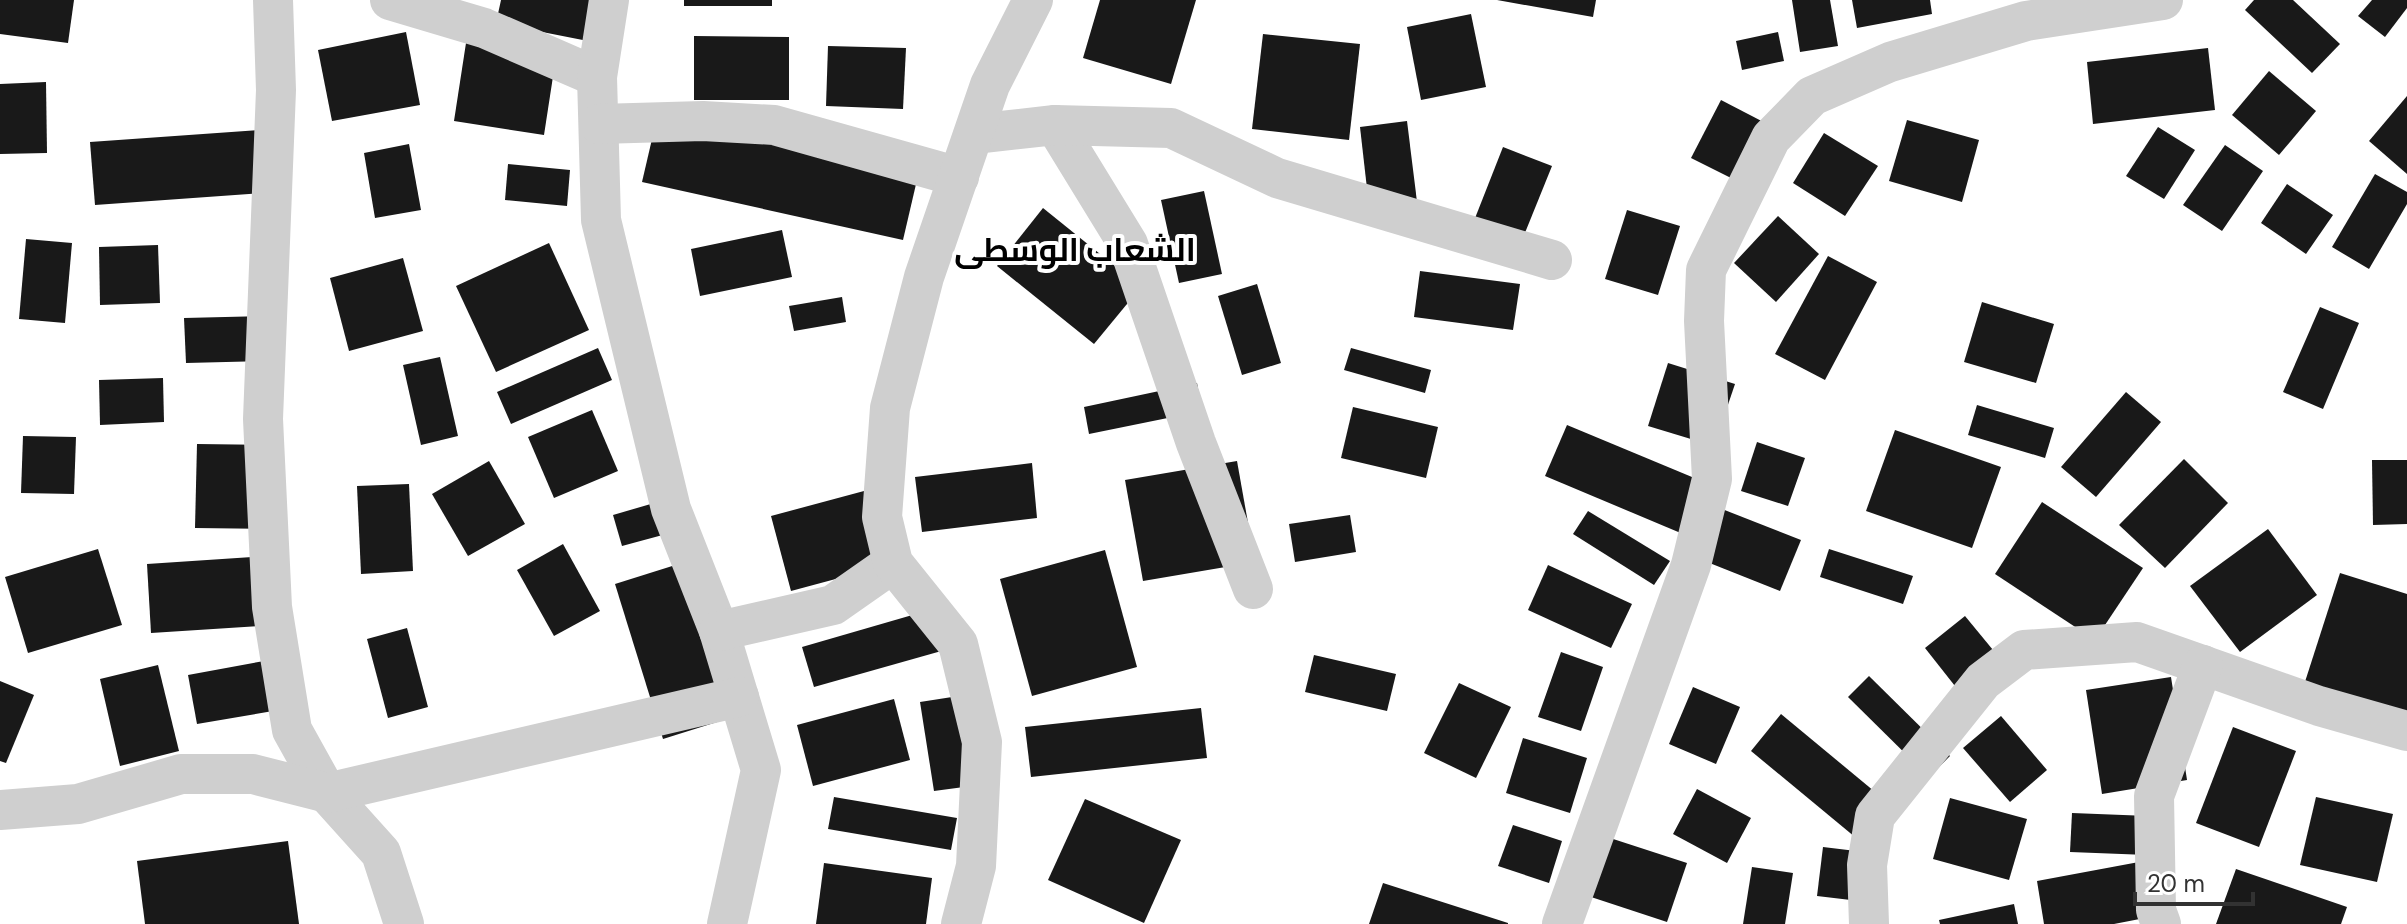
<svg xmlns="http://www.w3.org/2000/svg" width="2407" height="924" font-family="'DM Sans',Cairo,sans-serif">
<rect width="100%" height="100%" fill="#fff"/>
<g fill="#191919">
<path d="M 0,0 L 74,0 L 68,43 L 0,34 Z"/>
<path d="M 501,0 L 607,0 L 598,43 L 496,23 Z"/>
<rect x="684" y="0" width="88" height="6"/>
<path d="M 1100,0 L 1196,0 L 1171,84 L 1083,58 Z"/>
<path d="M 1497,0 L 1596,0 L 1593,17 Z"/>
<path d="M 1792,0 L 1830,0 L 1838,46 L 1800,52 Z"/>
<path d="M 1852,0 L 1930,0 L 1932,14 L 1857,28 Z"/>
<path d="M 2254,0 L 2293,0 L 2340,44 L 2312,73 L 2245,10 Z"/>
<path d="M 2372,0 L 2407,0 L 2407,8 L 2385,37 L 2358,16 Z"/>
<path d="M 1471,14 L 1486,87 L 1421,100 L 1407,27 Z"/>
<path d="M 406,32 L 420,105 L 332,121 L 318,50 Z"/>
<path d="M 1778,32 L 1784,61 L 1742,70 L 1736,41 Z"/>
<path d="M 1263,34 L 1360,44 L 1349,140 L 1252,129 Z"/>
<path d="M 694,36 L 789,37 L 789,100 L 694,100 Z"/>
<path d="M 466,43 L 556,57 L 544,135 L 454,121 Z"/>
<path d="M 828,46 L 906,48 L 903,109 L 826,106 Z"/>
<path d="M 2208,48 L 2215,110 L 2093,124 L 2087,62 Z"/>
<path d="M 2269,71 L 2316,111 L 2279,155 L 2232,115 Z"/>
<path d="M 46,82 L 47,153 L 0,154 L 0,84 Z"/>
<path d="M 2407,96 L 2407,174 L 2369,141 Z"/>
<path d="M 1721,100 L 1775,128 L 1745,185 L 1691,158 Z"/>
<path d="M 659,109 L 920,167 L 903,240 L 642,182 Z"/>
<path d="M 1907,120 L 1979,140 L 1962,202 L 1889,181 Z"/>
<path d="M 1407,121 L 1419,218 L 1371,224 L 1360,127 Z"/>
<path d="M 2158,127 L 2195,150 L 2164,199 L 2126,176 Z"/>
<path d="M 274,129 L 278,192 L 95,205 L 90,142 Z"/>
<path d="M 1824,133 L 1878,166 L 1845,216 L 1793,183 Z"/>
<path d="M 409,144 L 421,210 L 375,218 L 364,153 Z"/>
<path d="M 2225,145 L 2263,171 L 2222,231 L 2183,205 Z"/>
<path d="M 1503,147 L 1552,166 L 1516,255 L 1468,236 Z"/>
<path d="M 508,164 L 570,170 L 567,206 L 505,200 Z"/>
<path d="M 2375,174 L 2407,192 L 2407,204 L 2369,269 L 2332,247 Z"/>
<path d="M 2287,184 L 2333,215 L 2306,254 L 2261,223 Z"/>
<path d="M 1204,191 L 1222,274 L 1179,283 L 1161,200 Z"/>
<path d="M 1043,208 L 1141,287 L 1094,344 L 997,266 Z"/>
<path d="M 1627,210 L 1680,226 L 1658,295 L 1605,279 Z"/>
<path d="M 1778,216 L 1819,254 L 1776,302 L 1734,263 Z"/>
<path d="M 782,230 L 792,277 L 700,296 L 691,249 Z"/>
<path d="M 26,239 L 72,243 L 65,323 L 19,319 Z"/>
<path d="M 549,243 L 589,330 L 496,372 L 456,286 Z"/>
<path d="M 158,245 L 160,303 L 100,305 L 99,247 Z"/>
<path d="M 1828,256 L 1877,282 L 1825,380 L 1775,354 Z"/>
<path d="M 403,258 L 423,331 L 349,351 L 330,278 Z"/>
<path d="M 1420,271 L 1520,284 L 1513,330 L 1414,317 Z"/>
<path d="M 1257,284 L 1281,363 L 1242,375 L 1218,296 Z"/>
<path d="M 842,297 L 846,322 L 794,331 L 789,306 Z"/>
<path d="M 1982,302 L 2054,324 L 2036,383 L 1964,362 Z"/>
<path d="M 2320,307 L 2359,323 L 2323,409 L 2283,392 Z"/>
<path d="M 265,316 L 266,361 L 186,363 L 184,318 Z"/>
<path d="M 598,348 L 612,380 L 511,424 L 497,392 Z"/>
<path d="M 1351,348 L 1431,370 L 1425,393 L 1344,370 Z"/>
<path d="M 440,357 L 458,436 L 421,445 L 403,365 Z"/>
<path d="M 1668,363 L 1735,384 L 1714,446 L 1648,426 Z"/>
<path d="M 163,378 L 164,422 L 100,425 L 99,380 Z"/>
<path d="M 1197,383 L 1202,411 L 1089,434 L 1084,407 Z"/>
<path d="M 2126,392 L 2161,422 L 2096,497 L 2061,467 Z"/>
<path d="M 1977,405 L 2054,428 L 2045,458 L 1968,435 Z"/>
<path d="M 1353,407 L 1438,427 L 1426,478 L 1341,458 Z"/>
<path d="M 592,410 L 618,471 L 554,498 L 528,437 Z"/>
<path d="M 1567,425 L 1704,482 L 1683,534 L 1545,476 Z"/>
<path d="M 1895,430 L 2001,467 L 1972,548 L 1866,511 Z"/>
<path d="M 23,436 L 76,437 L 74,494 L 21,493 Z"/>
<path d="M 1757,442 L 1805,458 L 1788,506 L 1741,491 Z"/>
<path d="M 197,444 L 269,445 L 267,529 L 195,528 Z"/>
<path d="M 2184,459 L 2228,503 L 2165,568 L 2119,525 Z"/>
<path d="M 2372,460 L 2407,460 L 2407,524 L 2373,525 Z"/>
<path d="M 489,461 L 525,524 L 468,556 L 432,494 Z"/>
<path d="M 1237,461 L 1255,562 L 1143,581 L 1125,480 Z"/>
<path d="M 1032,463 L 1037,518 L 922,532 L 915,477 Z"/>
<path d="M 409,484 L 413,571 L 361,574 L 357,486 Z"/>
<path d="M 864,491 L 884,566 L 791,591 L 771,516 Z"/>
<path d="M 661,501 L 670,533 L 622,546 L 613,515 Z"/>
<path d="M 2042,502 L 2143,568 L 2095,640 L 1995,574 Z"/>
<path d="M 1722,509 L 1801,540 L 1780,591 L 1702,560 Z"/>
<path d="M 1588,511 L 1670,561 L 1654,585 L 1573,534 Z"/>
<path d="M 1350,515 L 1356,552 L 1295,562 L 1289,524 Z"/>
<path d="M 2268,529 L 2317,595 L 2240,652 L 2190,586 Z"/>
<path d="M 563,544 L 600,611 L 554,636 L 517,570 Z"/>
<path d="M 98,549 L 122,625 L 28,653 L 5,577 Z"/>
<path d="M 1829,549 L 1913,576 L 1903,604 L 1820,577 Z"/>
<path d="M 1105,550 L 1137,667 L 1032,696 L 1000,579 Z"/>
<path d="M 269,556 L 274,625 L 151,633 L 147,564 Z"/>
<path d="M 704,556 L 752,711 L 663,739 L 615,584 Z"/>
<path d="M 1548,565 L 1632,604 L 1611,648 L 1528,610 Z"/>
<path d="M 2340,573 L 2407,594 L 2407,721 L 2303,688 Z"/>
<path d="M 940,607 L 952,648 L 814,687 L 802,647 Z"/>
<path d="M 1965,616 L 2007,667 L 1966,700 L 1925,648 Z"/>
<path d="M 407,628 L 428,707 L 388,718 L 367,639 Z"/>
<path d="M 1561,652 L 1603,667 L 1581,731 L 1538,717 Z"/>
<path d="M 1314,655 L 1396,674 L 1387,711 L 1305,692 Z"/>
<path d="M 264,661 L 273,711 L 197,724 L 188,675 Z"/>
<path d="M 158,665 L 179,751 L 120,766 L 100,679 Z"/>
<path d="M 1869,676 L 1950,756 L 1929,777 L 1848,697 Z"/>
<path d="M 2171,677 L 2187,780 L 2102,794 L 2086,690 Z"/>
<path d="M 0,681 L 34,695 L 6,763 L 0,761 Z"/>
<path d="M 1459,683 L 1511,707 L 1476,778 L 1424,753 Z"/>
<path d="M 1693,687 L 1740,707 L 1716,764 L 1669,744 Z"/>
<path d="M 965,695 L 979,785 L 934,791 L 920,702 Z"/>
<path d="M 894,699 L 910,760 L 813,786 L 797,725 Z"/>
<path d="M 1201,708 L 1207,758 L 1031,777 L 1025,727 Z"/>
<path d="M 1781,714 L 1892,806 L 1861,842 L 1751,751 Z"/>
<path d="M 2001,716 L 2047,770 L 2010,802 L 1963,748 Z"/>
<path d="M 2233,727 L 2296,751 L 2259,847 L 2196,823 Z"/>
<path d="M 1523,738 L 1587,758 L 1570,813 L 1506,793 Z"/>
<path d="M 1697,789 L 1751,818 L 1727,863 L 1673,834 Z"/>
<path d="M 834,797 L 957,818 L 951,850 L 828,829 Z"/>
<path d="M 2316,797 L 2393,814 L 2377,882 L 2300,865 Z"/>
<path d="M 1950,798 L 2027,819 L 2009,880 L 1933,859 Z"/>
<path d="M 1085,799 L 1181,840 L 1144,923 L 1048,880 Z"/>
<path d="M 2072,813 L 2174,817 L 2173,856 L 2070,852 Z"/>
<path d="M 1513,825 L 1562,841 L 1549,883 L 1498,866 Z"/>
<path d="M 1607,837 L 1687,863 L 1667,922 L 1588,896 Z"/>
<path d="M 288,841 L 299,924 L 145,924 L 137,861 Z"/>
<path d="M 1823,847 L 1881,854 L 1876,903 L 1817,896 Z"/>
<path d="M 2139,862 L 2150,917 L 2114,924 L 2044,924 L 2037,881 Z"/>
<path d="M 824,863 L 932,878 L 926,924 L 816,924 Z"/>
<path d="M 1752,867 L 1793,873 L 1785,924 L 1743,924 Z"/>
<path d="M 2236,869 L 2347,907 L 2341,924 L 2216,924 Z"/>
<path d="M 1383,883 L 1508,923 L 1508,924 L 1369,924 Z"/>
<path d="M 2014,904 L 2018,924 L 1940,924 L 1939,920 Z"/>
</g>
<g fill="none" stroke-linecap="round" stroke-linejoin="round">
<g stroke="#cfcfcf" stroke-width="40">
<path d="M 273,0 L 276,90 L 263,419 L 272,607 L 292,730 L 327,793 L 381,853 L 404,924"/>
<path d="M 390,0 L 484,28 L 597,77"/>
<path d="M 609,0 L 597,77 L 601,220 L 671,509 L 719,631 L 761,770 L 727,924"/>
<path d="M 599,124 L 703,121 L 774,125 L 959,177"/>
<path d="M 1055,125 L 1128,244 L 1196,443 L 1253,589"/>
<path d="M 974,134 L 1055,125 L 1171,128 L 1277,178 L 1552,260"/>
<path d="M 719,631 L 833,605 L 893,563"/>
<path d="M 0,810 L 78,804 L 181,774 L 253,774 L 327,793 L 739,697"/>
<path d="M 961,924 L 976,866 L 982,742 L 958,644 L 893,563 L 882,517 L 890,408 L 924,277 L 990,85 L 1033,0"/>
<path d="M 1562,924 L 1691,565 L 1712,479 L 1704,321 L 1706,270 L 1771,138 L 1812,96 L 1890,62 L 2026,21 L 2163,0"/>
<path d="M 1869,924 L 1867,865 L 1875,816 L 1983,681 L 2024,650 L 2137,642 L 2319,706 L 2407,731"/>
<path d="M 2161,924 L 2156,910 L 2154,796 L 2203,665"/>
</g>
</g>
<g text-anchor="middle" stroke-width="8" stroke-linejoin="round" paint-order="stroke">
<g font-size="32" font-weight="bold" fill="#000" stroke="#fff">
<text x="1075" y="261">الشعاب الوسطى</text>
</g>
</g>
<path d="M2135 892v12h118v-12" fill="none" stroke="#323232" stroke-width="4"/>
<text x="2147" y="892" font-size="24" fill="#323232" stroke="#ffffff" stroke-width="6" paint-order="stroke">20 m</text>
</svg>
